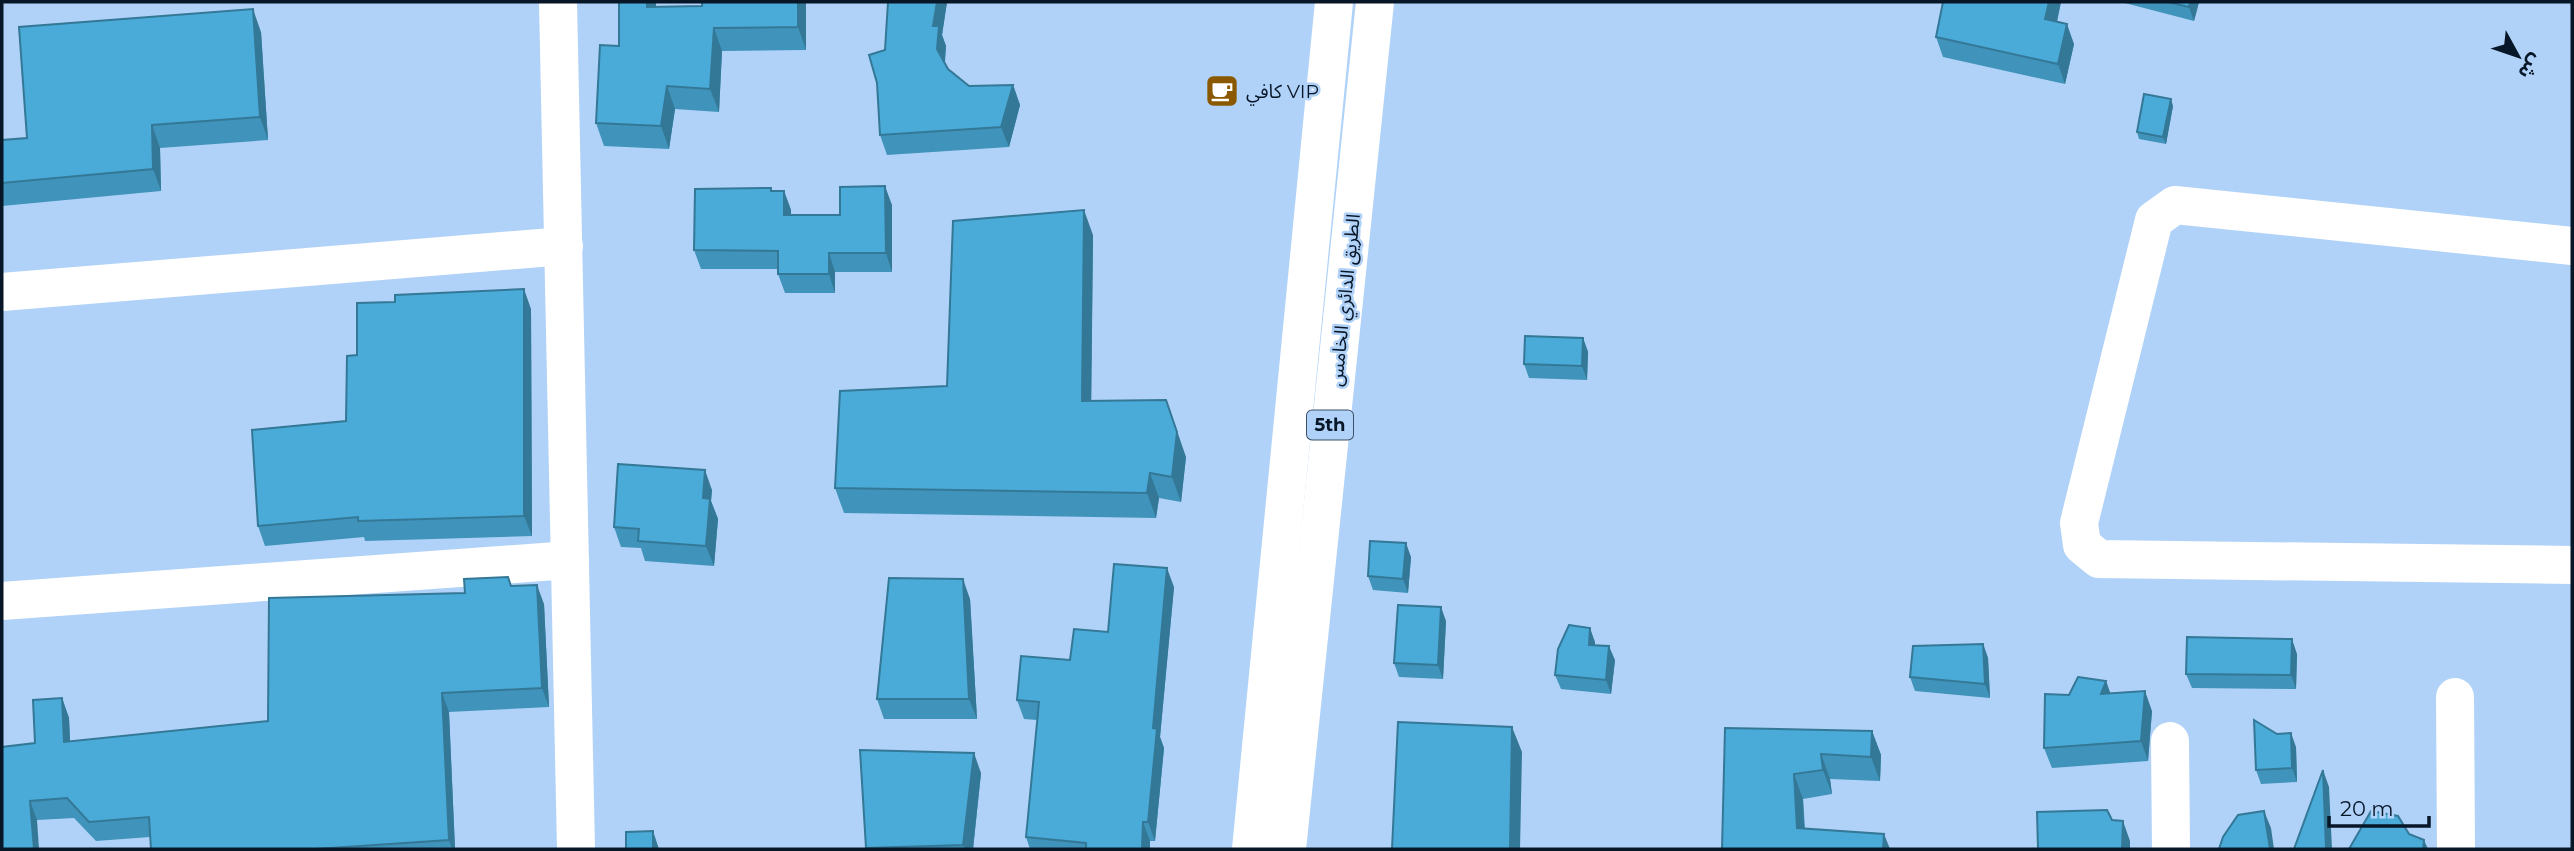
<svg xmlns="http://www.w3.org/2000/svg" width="2574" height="851" font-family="Montserrat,'Noto Sans Arabic',sans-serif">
<rect width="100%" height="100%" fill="#b1d2f8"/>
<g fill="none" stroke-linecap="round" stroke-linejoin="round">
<g stroke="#fff" stroke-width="38">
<path d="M 558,2 L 576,849"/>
<path d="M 2572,246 L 2175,205 L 2154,220 L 2079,523 L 2082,545 L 2099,559 L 2572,565"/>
<path d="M 2,292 L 564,246"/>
<path d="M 2,601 L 570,560"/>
<path d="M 2455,697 L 2456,849"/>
<path d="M 2170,741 L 2171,849"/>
</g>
<g stroke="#fff" stroke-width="38">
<path d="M 1251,849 L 1334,2"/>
<path d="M 1287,849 L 1375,2"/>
</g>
</g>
<g fill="#4093ba">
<path d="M 619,2 L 656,2 L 656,7 L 702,6 L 806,2 L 806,50 L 722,51 L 719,112 L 675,109 L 669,149 L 604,146 L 596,123 L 619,46 Z"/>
<path d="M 888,2 L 947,2 L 942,35 L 946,46 L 945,63 L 948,69 L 969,86 L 1013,85 L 1020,105 L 1009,147 L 887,155 L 880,135 Z"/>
<path d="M 1943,2 L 2061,2 L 2057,22 L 2074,44 L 2065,84 L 1943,57 L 1936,37 Z"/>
<path d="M 2121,2 L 2199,2 L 2194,21 Z"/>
<path d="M 261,32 L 268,140 L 160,148 L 161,191 L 2,206 L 2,140 L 27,138 Z"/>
<path d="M 2173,106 L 2166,144 L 2139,139 L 2137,132 Z"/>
<path d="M 772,191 L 784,191 L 791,210 L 791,215 L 840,215 L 892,205 L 892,272 L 835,272 L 835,293 L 785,293 L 778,274 L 778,269 L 701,269 L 694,250 Z"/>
<path d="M 1093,235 L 1091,401 L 1186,457 L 1181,502 L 1159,498 L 1156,518 L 844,513 L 835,488 L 947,386 Z"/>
<path d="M 531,309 L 532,536 L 365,541 L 364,537 L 265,546 L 258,526 L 346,421 L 357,355 Z"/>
<path d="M 1583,338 L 1588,352 L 1587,380 L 1529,378 L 1524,364 Z"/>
<path d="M 712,490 L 711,501 L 718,519 L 714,566 L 645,561 L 641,548 L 621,547 L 614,527 Z"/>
<path d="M 1411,557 L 1408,593 L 1373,590 L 1368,576 Z"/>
<path d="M 511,586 L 544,604 L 549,707 L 449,712 L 455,849 L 151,849 L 150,837 L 96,841 L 74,818 L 37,820 L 2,849 L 35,743 L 62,698 L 69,718 L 70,742 L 268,721 Z"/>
<path d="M 1174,587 L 1160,737 L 1164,748 L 1155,841 L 1150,841 L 1150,849 L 1030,849 L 1026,837 L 1037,720 L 1024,719 L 1017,700 L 1108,632 Z"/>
<path d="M 970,599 L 977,719 L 884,719 L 877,699 Z"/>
<path d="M 1446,621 L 1443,679 L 1399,677 L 1394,663 Z"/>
<path d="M 1595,642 L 1595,645 L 1615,660 L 1611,694 L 1561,689 L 1555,675 Z"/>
<path d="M 1983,644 L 1988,658 L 1990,698 L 1915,691 L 1910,677 Z"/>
<path d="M 2297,654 L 2296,689 L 2192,688 L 2186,674 Z"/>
<path d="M 2106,681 L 2110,693 L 2152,711 L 2148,761 L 2052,768 L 2044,748 L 2069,695 Z"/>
<path d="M 1725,728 L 1872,731 L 1881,755 L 1880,781 L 1830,779 L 1832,794 L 1803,799 L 1805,828 L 1722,849 Z"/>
<path d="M 2277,734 L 2296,747 L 2297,782 L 2261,784 L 2256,770 Z"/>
<path d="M 981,773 L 973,849 L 866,849 L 866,848 Z"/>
</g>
<g fill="#347897">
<path d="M 647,2 L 656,2 L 656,29 L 647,7 Z"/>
<path d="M 798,2 L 806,2 L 806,50 L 798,27 Z"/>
<path d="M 937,2 L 947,2 L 942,35 L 946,46 L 944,69 L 937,49 L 933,26 Z"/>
<path d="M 2049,2 L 2061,2 L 2053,39 L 2045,19 Z"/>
<path d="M 2190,2 L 2199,2 L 2194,21 L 2189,7 Z"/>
<path d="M 253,9 L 261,32 L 268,140 L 260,117 Z"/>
<path d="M 2067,24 L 2074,44 L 2065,84 L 2058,64 Z"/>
<path d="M 714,28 L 722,51 L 719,112 L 710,89 Z"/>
<path d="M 1013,85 L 1020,105 L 1009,147 L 1001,127 Z"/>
<path d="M 667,86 L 675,109 L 669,149 L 661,126 Z"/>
<path d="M 2171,99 L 2173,106 L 2166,144 L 2163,137 Z"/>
<path d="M 152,125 L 160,148 L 161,191 L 153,169 Z"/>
<path d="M 885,186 L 892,205 L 892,272 L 886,253 Z"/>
<path d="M 784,191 L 791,210 L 791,233 L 784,215 Z"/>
<path d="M 1084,210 L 1093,235 L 1091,426 L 1082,401 Z"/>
<path d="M 2,217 L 3,247 L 2,243 Z"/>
<path d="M 829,253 L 835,272 L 835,293 L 829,274 Z"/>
<path d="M 524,289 L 531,309 L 532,536 L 524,516 Z"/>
<path d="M 1583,338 L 1588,352 L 1587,380 L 1582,366 Z"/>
<path d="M 1175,425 L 1186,457 L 1181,502 L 1172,477 Z"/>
<path d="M 705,470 L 712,490 L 711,501 L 718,519 L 714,566 L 706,546 L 703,498 Z"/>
<path d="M 1150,473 L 1159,498 L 1156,518 L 1147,493 Z"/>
<path d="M 1406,543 L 1411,557 L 1408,593 L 1403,579 Z"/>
<path d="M 1167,568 L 1174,587 L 1160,737 L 1164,748 L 1155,841 L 1148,822 L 1153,728 Z"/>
<path d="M 963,579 L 970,599 L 977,719 L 969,699 Z"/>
<path d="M 537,585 L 544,604 L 549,707 L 542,688 Z"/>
<path d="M 1441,607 L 1446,621 L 1443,679 L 1438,665 Z"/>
<path d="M 1590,628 L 1595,642 L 1594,659 L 1589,645 Z"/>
<path d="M 2292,639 L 2297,654 L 2296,689 L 2291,675 Z"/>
<path d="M 1983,644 L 1988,658 L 1990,698 L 1985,684 Z"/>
<path d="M 1609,646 L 1615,660 L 1611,694 L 1606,680 Z"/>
<path d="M 2106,681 L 2113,701 L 2101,694 Z"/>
<path d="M 2145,691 L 2152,711 L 2148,761 L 2141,741 Z"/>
<path d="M 442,693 L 449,712 L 455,849 L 452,849 L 449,840 Z"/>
<path d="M 62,698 L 69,718 L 71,761 L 64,742 Z"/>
<path d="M 1512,727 L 1522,752 L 1520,849 L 1510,849 Z"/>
<path d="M 1872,731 L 1881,755 L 1880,781 L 1871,757 Z"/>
<path d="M 2291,733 L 2296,747 L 2297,782 L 2292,768 Z"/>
<path d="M 974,753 L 981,773 L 973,849 L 965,849 L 963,845 Z"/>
<path d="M 1821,754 L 1830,779 L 1832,794 L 1823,770 Z"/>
<path d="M 2323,770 L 2329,787 L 2332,849 L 2326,849 Z"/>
<path d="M 1794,774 L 1803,799 L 1805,849 L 1797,828 Z"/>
<path d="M 30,801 L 37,820 L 39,849 L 34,849 Z"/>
<path d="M 2264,811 L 2271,828 L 2274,849 L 2270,849 Z"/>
<path d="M 2123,821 L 2130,841 L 2130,849 L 2122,849 Z"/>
<path d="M 1143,822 L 1150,841 L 1150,849 L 1142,849 Z"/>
<path d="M 653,831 L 659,849 L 653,849 Z"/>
<path d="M 1884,834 L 1890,849 L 1883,849 Z"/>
<path d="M 2424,840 L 2428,849 L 2423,849 Z"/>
</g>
<g fill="#4babd8" stroke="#347897" stroke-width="2">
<path d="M 619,2 L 647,2 L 647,7 L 702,6 L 702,2 L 798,2 L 798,27 L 714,28 L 710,89 L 667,86 L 661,126 L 596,123 L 600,45 L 619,46 Z"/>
<path d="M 888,2 L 937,2 L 933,26 L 939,26 L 937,49 L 948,69 L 969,86 L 1013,85 L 1001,127 L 880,135 L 877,83 L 869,55 L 885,50 Z"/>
<path d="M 1943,2 L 2049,2 L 2045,19 L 2067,24 L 2058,64 L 1936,37 Z"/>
<path d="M 2168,2 L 2190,2 L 2189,7 Z"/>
<path d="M 253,9 L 260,117 L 152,125 L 153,169 L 2,183 L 2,140 L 27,138 L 19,27 Z"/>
<path d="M 2144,94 L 2171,99 L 2163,137 L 2137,132 Z"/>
<path d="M 885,186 L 886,253 L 829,253 L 829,274 L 778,274 L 778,251 L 694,250 L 695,189 L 771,188 L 771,191 L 784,191 L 784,215 L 840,215 L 840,187 Z"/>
<path d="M 1084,210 L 1082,401 L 1166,400 L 1177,432 L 1172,477 L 1150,473 L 1147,493 L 835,488 L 840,391 L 947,386 L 953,221 Z"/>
<path d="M 524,289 L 524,516 L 358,521 L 358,517 L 258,526 L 252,430 L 346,421 L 347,356 L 357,355 L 357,303 L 395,302 L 395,295 Z"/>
<path d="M 1525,336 L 1583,338 L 1582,366 L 1524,364 Z"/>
<path d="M 618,464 L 705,470 L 703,498 L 710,499 L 706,546 L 638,541 L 639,529 L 614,527 Z"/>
<path d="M 1370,541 L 1406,543 L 1403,579 L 1368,576 Z"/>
<path d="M 1114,564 L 1167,568 L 1153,728 L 1157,729 L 1148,822 L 1143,822 L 1142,849 L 1086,849 L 1086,843 L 1026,837 L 1039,702 L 1017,700 L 1021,656 L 1070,660 L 1074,629 L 1108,632 Z"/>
<path d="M 508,577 L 511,586 L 537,585 L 542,688 L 442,693 L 449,840 L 315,849 L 151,849 L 149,817 L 89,822 L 67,798 L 30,801 L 34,849 L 2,849 L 2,747 L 35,743 L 33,700 L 62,698 L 64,742 L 268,721 L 269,598 L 465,593 L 464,579 Z"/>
<path d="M 889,578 L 963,579 L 969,699 L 877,699 Z"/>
<path d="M 1398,605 L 1441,607 L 1438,665 L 1394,663 Z"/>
<path d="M 1569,625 L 1590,628 L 1589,645 L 1609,646 L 1606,680 L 1555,675 L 1558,649 Z"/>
<path d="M 2187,637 L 2292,639 L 2291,675 L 2186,674 Z"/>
<path d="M 1983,644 L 1985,684 L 1910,677 L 1913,646 Z"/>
<path d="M 2078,677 L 2106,681 L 2101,694 L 2145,691 L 2141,741 L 2044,748 L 2045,694 L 2069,695 Z"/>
<path d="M 2254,720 L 2277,734 L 2291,733 L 2292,768 L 2256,770 Z"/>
<path d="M 1398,722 L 1512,727 L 1510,849 L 1392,849 Z"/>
<path d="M 1725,728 L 1872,731 L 1871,757 L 1821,754 L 1823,770 L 1794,774 L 1797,828 L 1884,834 L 1883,849 L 1722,849 Z"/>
<path d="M 860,750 L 974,753 L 963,845 L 866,848 Z"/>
<path d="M 2323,770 L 2326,849 L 2294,849 Z"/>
<path d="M 2107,810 L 2112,820 L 2123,821 L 2122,849 L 2038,849 L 2037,812 Z"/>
<path d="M 2264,811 L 2270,849 L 2219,849 L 2223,837 L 2238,815 Z"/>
<path d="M 2371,811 L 2398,816 L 2409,834 L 2424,840 L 2423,849 L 2349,849 Z"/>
<path d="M 653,831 L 653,849 L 626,849 L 626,832 Z"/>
</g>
<defs>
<symbol id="cafe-square" viewBox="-11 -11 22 22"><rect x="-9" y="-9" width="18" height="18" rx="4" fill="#8a5800" stroke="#b1d2f8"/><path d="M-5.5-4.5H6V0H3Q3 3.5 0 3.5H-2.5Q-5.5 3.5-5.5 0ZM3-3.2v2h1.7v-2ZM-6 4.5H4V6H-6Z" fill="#fff"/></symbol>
</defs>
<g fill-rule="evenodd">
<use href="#cafe-square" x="1203" y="72" width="38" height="38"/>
</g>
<g text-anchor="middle" stroke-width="5" stroke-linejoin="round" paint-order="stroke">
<rect fill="#b1d2f8" stroke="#3b4f66" stroke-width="2" x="1307" y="410.5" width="46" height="29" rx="5"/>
<g font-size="18" font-weight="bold" fill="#081728">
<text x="1330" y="431">5th</text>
</g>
<g font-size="19" fill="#081728" stroke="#b1d2f8" text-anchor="start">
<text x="1246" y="98">كافي VIP</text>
</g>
<g font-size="19" fill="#081728" stroke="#b1d2f8">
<text transform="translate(1344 300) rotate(-84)" y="7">الطريق الدائري الخامس</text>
</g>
</g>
<rect width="2574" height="851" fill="none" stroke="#081728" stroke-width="7"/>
<g transform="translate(2518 56) rotate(130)" stroke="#b1d2f8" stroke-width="5" paint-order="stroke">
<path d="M0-5L12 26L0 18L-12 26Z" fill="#081728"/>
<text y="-10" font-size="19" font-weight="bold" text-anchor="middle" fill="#081728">ش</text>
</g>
<path d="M2329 816v10h100v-10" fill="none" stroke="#081728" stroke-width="3.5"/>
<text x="2340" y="816" font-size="21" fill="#081728" stroke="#b1d2f8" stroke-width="5" paint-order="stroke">20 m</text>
</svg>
